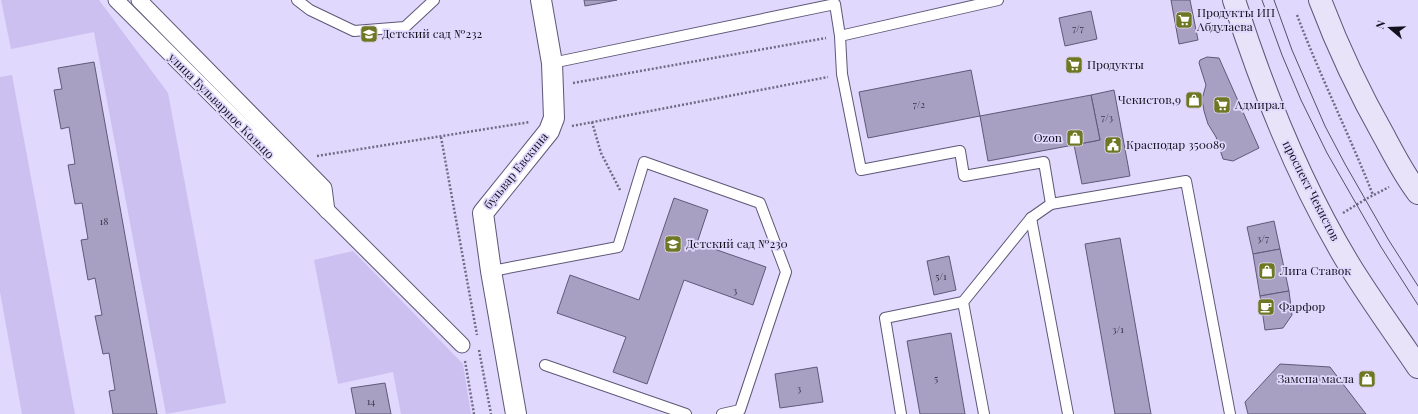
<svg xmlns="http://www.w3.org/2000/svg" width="1418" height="414" font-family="'Playfair Display',serif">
<rect width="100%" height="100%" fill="#e0d8fd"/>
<g fill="#cbc0f0">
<path d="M 1,0 L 99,0 L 168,93 L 226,403 L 166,414 L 94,32 L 11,49 Z"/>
<path d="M 12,75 L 75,414 L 22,414 L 0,292 L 0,77 Z"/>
<path d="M 353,251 L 463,364 L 471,414 L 401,414 L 393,372 L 338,384 L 314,260 Z"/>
</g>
<g fill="#a7a0c2" stroke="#605978">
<path d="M 584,0 L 617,0 L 585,6 Z"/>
<path d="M 1171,0 L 1190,0 L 1198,40 L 1179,44 Z"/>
<path d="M 1091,11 L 1097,39 L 1065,46 L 1059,18 Z"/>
<path d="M 1207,57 L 1219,58 L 1259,148 L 1233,161 L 1223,159 L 1216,137 L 1208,124 L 1204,111 L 1202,99 L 1206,85 L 1199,63 L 1200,60 Z"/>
<path d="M 94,62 L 157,414 L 113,414 L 109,391 L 115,390 L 109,353 L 103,354 L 95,316 L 102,315 L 95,278 L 88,280 L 81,240 L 88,239 L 82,203 L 75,204 L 68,165 L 75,164 L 69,127 L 61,129 L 54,90 L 62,89 L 58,68 Z"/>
<path d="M 971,70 L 980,116 L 868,138 L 859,92 Z"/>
<path d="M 1114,90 L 1130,176 L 1082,184 L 1074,145 L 1100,140 L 1091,95 Z"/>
<path d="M 1091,95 L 1100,140 L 988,161 L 980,116 Z"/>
<path d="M 674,198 L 708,210 L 697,243 L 766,267 L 753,305 L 684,280 L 647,384 L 613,372 L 626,337 L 557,313 L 570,275 L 639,300 Z"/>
<path d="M 1274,221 L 1280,249 L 1253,254 L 1247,227 Z"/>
<path d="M 1120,238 L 1151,414 L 1115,414 L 1085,244 Z"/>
<path d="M 1280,249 L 1289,291 L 1260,296 L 1253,254 Z"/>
<path d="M 949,256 L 956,290 L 934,295 L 927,261 Z"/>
<path d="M 1289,291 L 1292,315 L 1283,328 L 1265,330 L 1260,296 Z"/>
<path d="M 951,333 L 965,414 L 920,414 L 907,341 Z"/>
<path d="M 1280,364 L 1330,367 L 1366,414 L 1248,414 L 1245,402 Z"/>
<path d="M 817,367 L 823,402 L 780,408 L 775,374 Z"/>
<path d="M 385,383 L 391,414 L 356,414 L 351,388 Z"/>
</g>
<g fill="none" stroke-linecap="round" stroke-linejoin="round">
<defs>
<g id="service">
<path d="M 297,0 L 310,10 L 354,31 L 405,27 L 434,0"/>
<path d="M 840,36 L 998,0"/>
<path d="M 552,63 L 835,4 L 840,36 L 842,74 L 861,170 L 960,151 L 964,176 L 1044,162 L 1051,204"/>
<path d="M 1031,218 L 1068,414"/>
<path d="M 492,271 L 618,247 L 644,162 L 760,203 L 786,272 L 740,410 L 722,414"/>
<path d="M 545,365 L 686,414"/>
<path d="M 901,414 L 885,318 L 963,302"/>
<path d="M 984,414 L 963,302 L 1031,218 L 1051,204 L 1186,181 L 1230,414"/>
</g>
<g id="pedestrian">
<path d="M 116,0 L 462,345"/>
<path d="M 139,0 L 324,188 L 327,211"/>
</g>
<path id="minor" d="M 516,414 L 491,271 L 483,213 L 549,131 L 554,118 L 552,63 L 541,0"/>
<g id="secondary">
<path d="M 1234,0 C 1263,91 1300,184 1350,266 C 1371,300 1395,333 1418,367"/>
<path d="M 1320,0 C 1338,48 1360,94 1385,138 C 1395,157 1405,176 1418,193"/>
</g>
</defs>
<use href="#service" stroke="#5e5776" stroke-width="12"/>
<use href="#pedestrian" stroke="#5e5776" stroke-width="17"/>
<use href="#minor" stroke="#5e5776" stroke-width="22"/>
<use href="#secondary" stroke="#5e5776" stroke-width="24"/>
<g stroke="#706b83" stroke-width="2.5" stroke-dasharray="2 2" stroke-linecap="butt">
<path d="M 1297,15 C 1320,76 1349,134 1373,195"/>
<path d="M 573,83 L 826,38"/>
<path d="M 592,122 L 601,153 L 620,190"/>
<path d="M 572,126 L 828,77"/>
<path d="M 441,137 L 477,335"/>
<path d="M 317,156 L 530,122"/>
<path d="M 1343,213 L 1366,199 L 1389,187"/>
<path d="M 479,350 L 491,414"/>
<path d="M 465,361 L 474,414"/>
</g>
<use href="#service" stroke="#fff" stroke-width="10"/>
<use href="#pedestrian" stroke="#fff" stroke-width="15"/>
<use href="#minor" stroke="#fff" stroke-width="20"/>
<use href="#secondary" stroke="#e9e3fa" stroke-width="22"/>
<g stroke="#555166" stroke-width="1">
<path d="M 1262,0 L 1282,55 L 1301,100 L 1327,153 L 1381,247 L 1418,305"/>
<path d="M 1274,0 L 1292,50 L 1325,126 L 1345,164 L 1388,239 L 1418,286"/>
</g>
</g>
<defs>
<symbol id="supermarket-square" viewBox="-11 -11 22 22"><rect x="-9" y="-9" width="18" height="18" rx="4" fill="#6e7721" stroke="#e0d8fd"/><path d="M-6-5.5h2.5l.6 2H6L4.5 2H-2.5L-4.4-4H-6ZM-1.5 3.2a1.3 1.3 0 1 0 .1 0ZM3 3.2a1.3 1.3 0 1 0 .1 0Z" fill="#fff"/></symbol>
<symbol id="school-square" viewBox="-11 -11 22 22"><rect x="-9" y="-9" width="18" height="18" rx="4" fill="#6e7721" stroke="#e0d8fd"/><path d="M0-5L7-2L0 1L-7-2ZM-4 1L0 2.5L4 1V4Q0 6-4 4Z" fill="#fff"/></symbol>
<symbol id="shop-square" viewBox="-11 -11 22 22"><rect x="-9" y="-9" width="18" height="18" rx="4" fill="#6e7721" stroke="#e0d8fd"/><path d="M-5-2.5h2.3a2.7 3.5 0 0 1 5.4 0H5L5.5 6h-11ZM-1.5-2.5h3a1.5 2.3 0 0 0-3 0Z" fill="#fff"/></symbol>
<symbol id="civic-square" viewBox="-11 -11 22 22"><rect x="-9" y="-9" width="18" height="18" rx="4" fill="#6e7721" stroke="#e0d8fd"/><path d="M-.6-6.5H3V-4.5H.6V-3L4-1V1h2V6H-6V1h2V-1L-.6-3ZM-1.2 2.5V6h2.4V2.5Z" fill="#fff"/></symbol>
<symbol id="cafe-square" viewBox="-11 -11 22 22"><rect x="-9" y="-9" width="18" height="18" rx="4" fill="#6e7721" stroke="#e0d8fd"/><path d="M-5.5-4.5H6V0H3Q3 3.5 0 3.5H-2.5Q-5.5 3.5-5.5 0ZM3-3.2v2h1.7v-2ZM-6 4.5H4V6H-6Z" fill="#fff"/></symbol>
</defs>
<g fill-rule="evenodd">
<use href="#supermarket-square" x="1174" y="10" width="20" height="20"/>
<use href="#school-square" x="359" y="24" width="20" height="20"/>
<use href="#supermarket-square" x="1064" y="55" width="20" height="20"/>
<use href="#shop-square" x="1184" y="90" width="20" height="20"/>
<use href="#supermarket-square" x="1212" y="95" width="20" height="20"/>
<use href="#shop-square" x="1065" y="128" width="20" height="20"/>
<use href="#civic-square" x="1103" y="135" width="20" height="20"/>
<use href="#school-square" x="663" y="234" width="20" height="20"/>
<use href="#shop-square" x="1257" y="261" width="20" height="20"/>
<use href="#cafe-square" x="1256" y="297" width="20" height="20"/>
<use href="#shop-square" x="1357" y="369" width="20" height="20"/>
</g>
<g text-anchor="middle" stroke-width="3.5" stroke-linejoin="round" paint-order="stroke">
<g font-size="10" fill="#393547">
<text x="1078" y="32">7/7</text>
<text x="919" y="108">7/2</text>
<text x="1107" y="121">7/3</text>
<text x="104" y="225">18</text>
<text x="1263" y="242">3/7</text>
<text x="941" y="280">5/1</text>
<text x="735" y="294">3</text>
<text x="1118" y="333">3/1</text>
<text x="936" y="382">5</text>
<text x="799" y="392">3</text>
<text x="371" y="405">14</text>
</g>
<g font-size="12" fill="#14111e" stroke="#e0d8fd" text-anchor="start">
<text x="1197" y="17">Продукты ИП<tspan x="1197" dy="14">Абдулаева</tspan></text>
<text x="382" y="38">Детский сад №232</text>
<text x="1087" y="69">Продукты</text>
<text x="1181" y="104" text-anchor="end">Чекистов,9</text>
<text x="1235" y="109">Адмирал</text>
<text x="1062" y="142" text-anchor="end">Ozon</text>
<text x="1126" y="149">Краснодар 350089</text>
<text x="686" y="248">Детский сад №230</text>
<text x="1280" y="275">Лига Ставок</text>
<text x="1279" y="311">Фарфор</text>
<text x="1354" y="383" text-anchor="end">Замена масла</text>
</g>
<g font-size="12" fill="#14111e" stroke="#e0d8fd">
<text transform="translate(221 106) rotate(45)" y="4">улица Бульварное Кольцо</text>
<text transform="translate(516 171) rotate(-51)" y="4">бульвар Евскина</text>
<text transform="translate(1311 191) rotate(63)" y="4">проспект Чекистов</text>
</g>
</g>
<g transform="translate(1390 28) rotate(289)" stroke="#e0d8fd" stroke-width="3" paint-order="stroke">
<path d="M0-3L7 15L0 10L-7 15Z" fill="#14111e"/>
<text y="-6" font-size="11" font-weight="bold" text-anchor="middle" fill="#14111e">N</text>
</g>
</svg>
